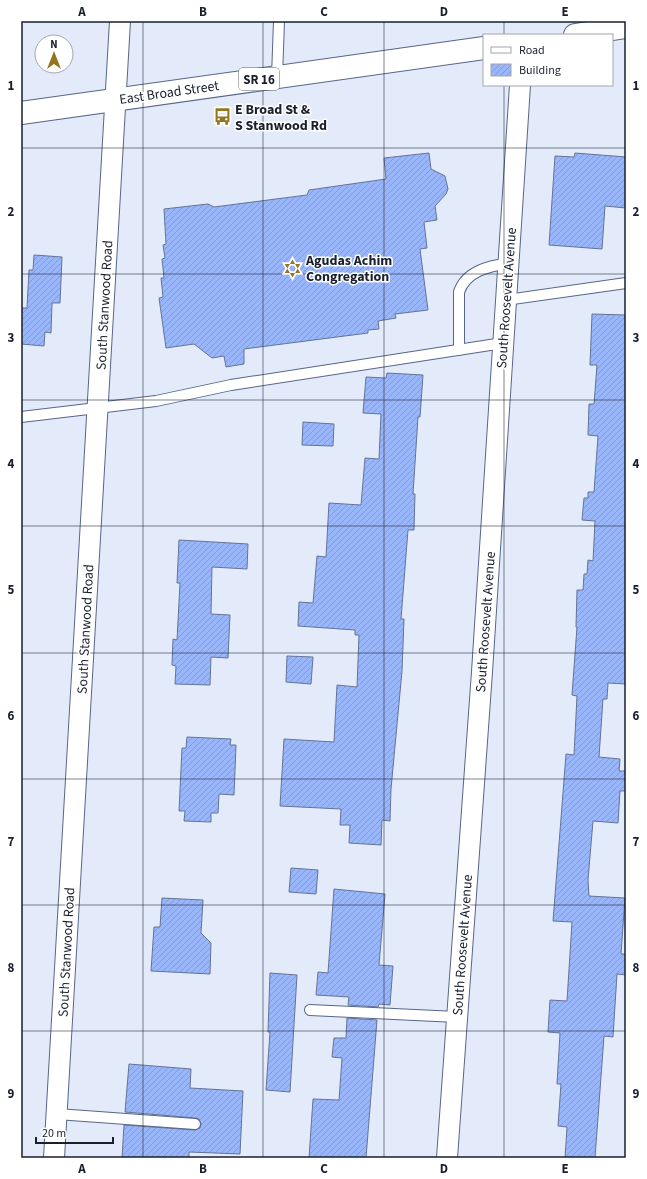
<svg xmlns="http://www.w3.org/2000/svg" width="647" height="1179" font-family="'Source Sans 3',sans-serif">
<defs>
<pattern id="building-hatch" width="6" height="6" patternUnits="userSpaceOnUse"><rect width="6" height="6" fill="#99b6fa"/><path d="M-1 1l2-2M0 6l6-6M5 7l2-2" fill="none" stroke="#839cd7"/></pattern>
</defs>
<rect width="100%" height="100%" fill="#e3ebfb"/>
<g fill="url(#building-hatch)" stroke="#647396">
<path d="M 429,153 L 431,169 L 445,176 L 448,189 L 446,194 L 435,206 L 437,220 L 424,222 L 427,248 L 420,249 L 428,310 L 395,314 L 396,318 L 378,321 L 379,329 L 368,330 L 368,333 L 244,349 L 244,364 L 226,367 L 224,356 L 212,358 L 194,344 L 166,348 L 159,298 L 163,297 L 161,278 L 164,278 L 162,259 L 165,258 L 163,245 L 166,244 L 164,209 L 208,204 L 214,207 L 307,195 L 309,190 L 386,179 L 384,158 Z"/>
<path d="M 575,153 L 626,157 L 626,208 L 605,206 L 602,249 L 549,245 L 555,156 L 574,157 Z"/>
<path d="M 34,255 L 62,257 L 60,303 L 52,303 L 51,333 L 45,332 L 44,346 L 21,344 L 22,308 L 27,308 L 29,270 L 33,270 Z"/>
<path d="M 592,314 L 626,315 L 626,684 L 608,683 L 607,699 L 603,699 L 599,757 L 620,759 L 619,771 L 626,771 L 626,791 L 620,791 L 618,823 L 593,821 L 588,880 L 589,896 L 625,898 L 621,954 L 626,954 L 626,975 L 617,974 L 613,1037 L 604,1036 L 595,1158 L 565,1158 L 567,1127 L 558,1126 L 561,1084 L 557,1084 L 560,1033 L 548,1032 L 550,1000 L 567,1001 L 572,922 L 553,921 L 566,754 L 574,755 L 577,696 L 572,695 L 577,627 L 576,627 L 577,590 L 583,590 L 584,574 L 587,574 L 588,560 L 593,561 L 595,521 L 582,520 L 584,498 L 588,498 L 588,492 L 594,492 L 598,436 L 588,435 L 589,404 L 594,404 L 597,365 L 590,365 Z"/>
<path d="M 387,373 L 423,375 L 420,417 L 418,417 L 413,494 L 415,494 L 414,530 L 408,530 L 401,619 L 404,619 L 402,671 L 391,789 L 390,821 L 382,820 L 381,845 L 349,843 L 350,825 L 340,825 L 341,809 L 280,806 L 284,739 L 334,742 L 337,685 L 357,687 L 359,635 L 355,635 L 355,630 L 298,626 L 299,602 L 313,603 L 317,556 L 326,557 L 329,503 L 361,505 L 365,458 L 379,459 L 381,414 L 363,413 L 366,377 L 386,378 Z"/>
<path d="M 303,422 L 334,424 L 333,446 L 302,445 Z"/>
<path d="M 179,540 L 248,544 L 247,569 L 212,567 L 211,614 L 230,615 L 228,658 L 211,657 L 210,685 L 175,684 L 176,666 L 172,665 L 173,639 L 177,640 L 180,583 L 177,583 Z"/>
<path d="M 287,656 L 313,657 L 311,684 L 286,682 Z"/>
<path d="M 187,737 L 231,739 L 230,745 L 236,745 L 234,795 L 219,794 L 218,813 L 211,813 L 211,822 L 184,821 L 185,811 L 179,811 L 182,748 L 186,748 Z"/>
<path d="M 291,868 L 318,870 L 316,894 L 289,892 Z"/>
<path d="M 334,889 L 385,894 L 379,965 L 393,966 L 390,1005 L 379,1004 L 378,1007 L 348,1005 L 349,997 L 316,995 L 318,972 L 328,973 Z"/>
<path d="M 162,898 L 203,900 L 201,933 L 211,943 L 210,974 L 151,971 L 154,927 L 160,927 Z"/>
<path d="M 270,973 L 297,975 L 290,1092 L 266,1090 L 270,1032 L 268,1032 Z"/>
<path d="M 347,1018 L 377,1020 L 366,1158 L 309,1158 L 313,1099 L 339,1100 L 342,1058 L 332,1057 L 334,1038 L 346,1038 Z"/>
<path d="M 129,1064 L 191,1069 L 190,1088 L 243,1091 L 240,1154 L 189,1152 L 189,1158 L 122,1158 L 124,1125 L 195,1130 L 200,1128 L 201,1124 L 199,1119 L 195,1118 L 125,1112 Z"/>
</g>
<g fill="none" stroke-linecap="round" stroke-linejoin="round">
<defs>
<g id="service">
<path d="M 277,77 L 279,21"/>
<path d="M 506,300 L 626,283"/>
<path d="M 459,350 L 459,292 C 466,271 489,266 509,263"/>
<path d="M 21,417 L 156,401 L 231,385 L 503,343"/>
<path d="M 310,1010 L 457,1017"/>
<path d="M 57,1114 L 195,1124"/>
</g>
<g id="minor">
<path d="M 54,1158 L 120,21"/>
<path d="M 447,1158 L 482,672 L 520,85"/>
</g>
<g id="primary">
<path d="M 575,35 L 626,27"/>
<path d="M 21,113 L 484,48"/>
</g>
</defs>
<use href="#service" stroke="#576688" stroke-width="12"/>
<use href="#minor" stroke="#576688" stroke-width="22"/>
<use href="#primary" stroke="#576688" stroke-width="24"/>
<use href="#service" stroke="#fff" stroke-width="10"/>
<use href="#minor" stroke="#fff" stroke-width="20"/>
<use href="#primary" stroke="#fff" stroke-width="22"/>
</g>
<path fill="none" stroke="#191f2d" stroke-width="1" stroke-opacity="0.55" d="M 143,21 L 143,1158M 263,21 L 263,1158M 384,21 L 384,1158M 504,21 L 504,35M 504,85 L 504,1158M 21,148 L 626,148M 21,274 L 626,274M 21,400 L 626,400M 21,526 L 626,526M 21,653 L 626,653M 21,779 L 626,779M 21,905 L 626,905M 21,1031 L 626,1031"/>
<defs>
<symbol id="bus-bare" viewBox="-9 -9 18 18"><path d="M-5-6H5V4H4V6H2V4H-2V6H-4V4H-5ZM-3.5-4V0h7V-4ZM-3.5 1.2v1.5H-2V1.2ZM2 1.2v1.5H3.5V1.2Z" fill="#95751d" stroke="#fff" stroke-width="2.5" paint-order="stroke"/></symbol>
<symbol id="synagogue-bare" viewBox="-9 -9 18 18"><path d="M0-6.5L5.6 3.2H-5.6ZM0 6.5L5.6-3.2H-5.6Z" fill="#95751d" stroke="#fff" stroke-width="2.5" paint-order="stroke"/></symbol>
</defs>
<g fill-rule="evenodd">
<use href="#bus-bare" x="210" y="104" width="25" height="25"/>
<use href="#synagogue-bare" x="280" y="256" width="25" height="25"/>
</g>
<g text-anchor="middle" stroke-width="3" stroke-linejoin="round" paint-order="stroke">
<rect fill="#fff" stroke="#5e626c" stroke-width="1" x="239" y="68" width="40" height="22" rx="3"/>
<g font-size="13" font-weight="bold" fill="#191f2d">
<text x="259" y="84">SR 16</text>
</g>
<g font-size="14" fill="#191f2d" stroke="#fff">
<text transform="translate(169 92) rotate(-8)" y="5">East Broad Street</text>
<text transform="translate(506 298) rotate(-86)" y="5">South Roosevelt Avenue</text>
<text transform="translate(104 305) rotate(-87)" y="5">South Stanwood Road</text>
<text transform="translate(485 622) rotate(-86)" y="5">South Roosevelt Avenue</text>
<text transform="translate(85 629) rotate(-87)" y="5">South Stanwood Road</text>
<text transform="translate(462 945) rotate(-86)" y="5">South Roosevelt Avenue</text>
<text transform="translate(66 952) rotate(-87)" y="5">South Stanwood Road</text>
</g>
<g font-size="14" font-weight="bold" fill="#191f2d" stroke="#fff" text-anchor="start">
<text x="235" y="114">E Broad St &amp;<tspan x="235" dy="16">S Stanwood Rd</tspan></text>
<text x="306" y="265">Agudas Achim<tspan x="306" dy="16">Congregation</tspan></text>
</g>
</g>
<rect width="647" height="1179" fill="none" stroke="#ffffff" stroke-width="44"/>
<rect x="483" y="34" width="130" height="52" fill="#ffffff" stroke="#a3a5ab"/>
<rect x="491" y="47" width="20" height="6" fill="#ffffff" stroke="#a3a5ab"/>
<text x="519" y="54" font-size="12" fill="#191f2d">Road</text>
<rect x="491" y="64" width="20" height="12" fill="url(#building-hatch)" stroke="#a3a5ab"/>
<text x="519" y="74" font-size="12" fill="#191f2d">Building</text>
<g transform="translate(54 54)"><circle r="19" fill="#ffffff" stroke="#a3a5ab"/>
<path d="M0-3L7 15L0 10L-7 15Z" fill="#95751d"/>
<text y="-6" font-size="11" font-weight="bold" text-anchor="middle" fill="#191f2d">N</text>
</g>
<path d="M36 1137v6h77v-6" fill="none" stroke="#191f2d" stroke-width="2"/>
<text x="42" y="1137" font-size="12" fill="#191f2d" stroke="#ffffff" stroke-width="3" paint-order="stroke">20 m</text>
<rect x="22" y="22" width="603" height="1135" fill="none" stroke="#191f2d" stroke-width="1.5"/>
<g font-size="13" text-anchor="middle" font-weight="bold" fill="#191f2d">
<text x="82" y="16">A</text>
<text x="203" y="16">B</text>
<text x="324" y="16">C</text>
<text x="444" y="16">D</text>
<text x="565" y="16">E</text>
<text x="11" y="90">1</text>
<text x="636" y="90">1</text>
<text x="11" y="216">2</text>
<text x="636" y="216">2</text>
<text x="11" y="342">3</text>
<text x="636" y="342">3</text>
<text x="11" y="468">4</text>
<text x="636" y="468">4</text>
<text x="11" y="594">5</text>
<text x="636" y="594">5</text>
<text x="11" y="720">6</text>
<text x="636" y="720">6</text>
<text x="11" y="846">7</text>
<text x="636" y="846">7</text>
<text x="11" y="972">8</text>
<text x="636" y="972">8</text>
<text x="11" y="1098">9</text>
<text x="636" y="1098">9</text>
<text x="82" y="1173">A</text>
<text x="203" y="1173">B</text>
<text x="324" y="1173">C</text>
<text x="444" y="1173">D</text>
<text x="565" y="1173">E</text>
</g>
</svg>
